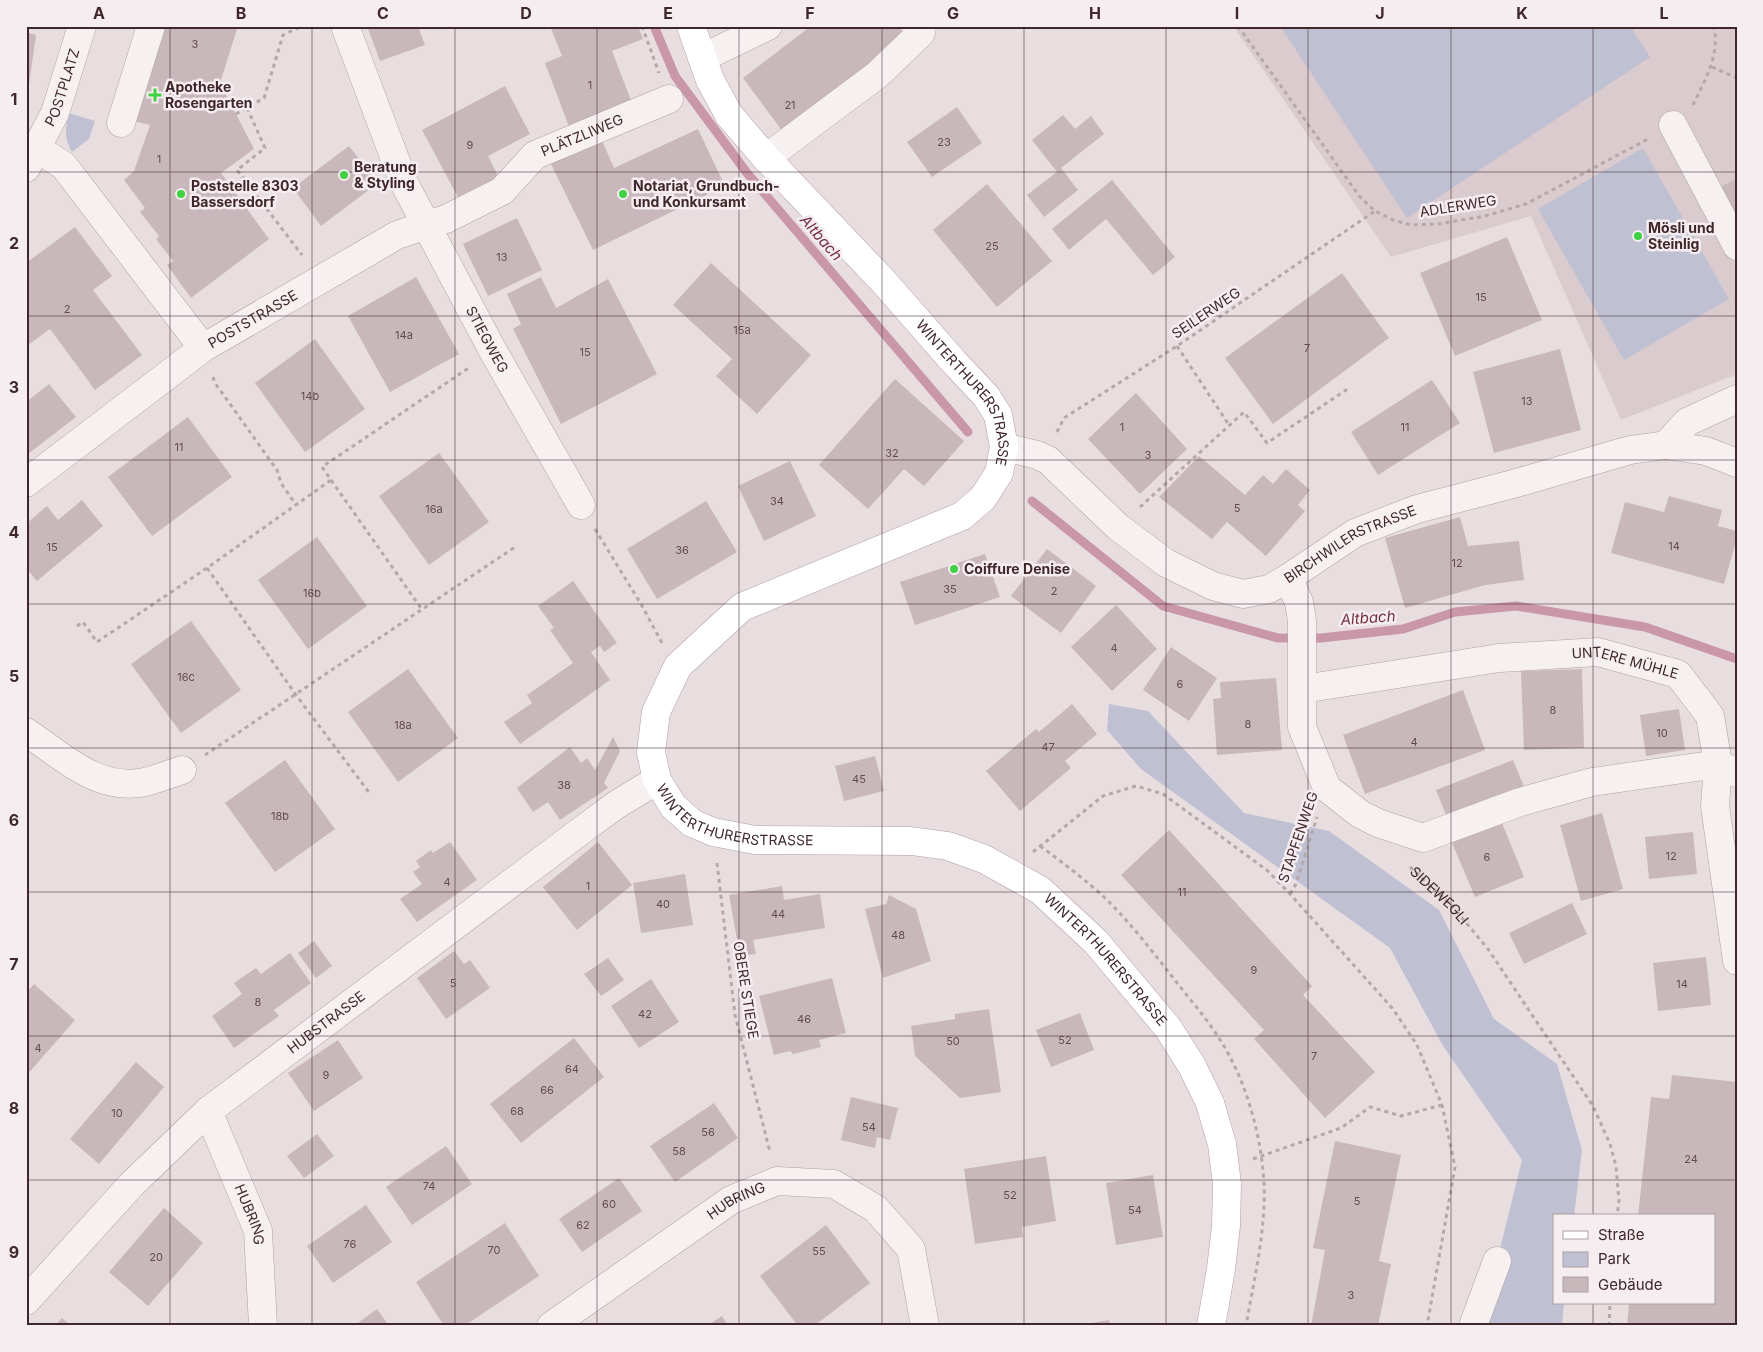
<svg xmlns="http://www.w3.org/2000/svg" width="1763" height="1352" font-family="Inter,sans-serif">
<rect width="100%" height="100%" fill="#e8dee0"/>
<path fill="#daccce" d="M 1233,26 L 1737,26 L 1737,374 L 1621,420 L 1531,216 L 1391,257 Z"/>
<g fill="#bfc0d2">
<path d="M 1280,26 L 1630,26 L 1650,57 L 1407,218 Z"/>
<path d="M 69,113 L 95,121 L 89,139 L 72,152 C 64,139 65,128 69,113 Z"/>
<path d="M 1643,148 L 1729,299 L 1624,360 L 1538,209 Z"/>
<path d="M 1109,704 L 1148,711 L 1244,813 L 1329,831 L 1439,910 L 1494,1019 L 1557,1064 L 1582,1150 L 1574,1216 L 1554,1216 L 1554,1303 L 1564,1303 L 1562,1326 L 1473,1326 L 1497,1261 L 1522,1160 L 1443,1046 L 1390,948 L 1141,769 L 1107,730 Z"/>
</g>
<g fill="none" stroke-linecap="round" stroke-linejoin="round">
<g stroke="#c997a7" stroke-width="9">
<path d="M 654,26 L 675,76 L 747,173 L 968,432"/>
<path d="M 1032,501 L 1163,606 L 1278,638 L 1321,638 L 1403,629 L 1455,612 L 1516,606 L 1645,627 L 1737,659"/>
</g>
</g>
<g fill="#c8b8bb">
<path d="M 164,26 L 238,26 L 220,83 L 254,149 L 221,173 L 269,239 L 191,298 L 167,265 L 173,261 L 156,239 L 159,236 L 140,212 L 145,208 L 124,180 L 134,171 L 150,125 L 134,121 Z"/>
<path d="M 367,26 L 418,26 L 425,45 L 380,61 Z"/>
<path d="M 550,26 L 638,26 L 643,39 L 612,51 L 634,108 L 571,132 L 545,63 L 562,56 Z"/>
<path d="M 811,26 L 898,26 L 906,37 L 783,132 L 743,78 Z"/>
<path d="M 26,32 L 36,35 L 27,99 L 26,99 Z"/>
<path d="M 505,86 L 530,134 L 488,156 L 500,180 L 460,201 L 422,130 Z"/>
<path d="M 957,107 L 982,143 L 932,177 L 907,142 Z"/>
<path d="M 1063,115 L 1075,129 L 1091,116 L 1104,134 L 1061,168 L 1078,190 L 1044,217 L 1027,195 L 1057,172 L 1032,140 Z"/>
<path d="M 698,129 L 725,186 L 593,250 L 549,160 L 600,136 L 614,168 Z"/>
<path d="M 349,146 L 378,183 L 321,226 L 293,188 Z"/>
<path d="M 1737,178 L 1737,233 L 1714,191 Z"/>
<path d="M 1112,180 L 1175,257 L 1153,275 L 1106,219 L 1069,250 L 1052,229 Z"/>
<path d="M 987,184 L 1052,261 L 997,307 L 933,230 Z"/>
<path d="M 517,218 L 542,270 L 488,296 L 463,244 Z"/>
<path d="M 75,227 L 112,276 L 93,290 L 142,355 L 95,390 L 50,329 L 28,345 L 26,342 L 26,263 Z"/>
<path d="M 1507,237 L 1542,320 L 1455,356 L 1420,273 Z"/>
<path d="M 711,263 L 811,355 L 757,414 L 716,376 L 732,359 L 673,305 Z"/>
<path d="M 1342,273 L 1389,338 L 1273,424 L 1225,358 Z"/>
<path d="M 416,277 L 459,354 L 390,392 L 348,316 Z"/>
<path d="M 541,277 L 556,308 L 608,279 L 657,374 L 561,424 L 513,329 L 521,324 L 507,294 Z"/>
<path d="M 315,339 L 365,409 L 305,452 L 255,383 Z"/>
<path d="M 1560,349 L 1581,430 L 1494,453 L 1473,372 Z"/>
<path d="M 895,379 L 964,441 L 924,486 L 904,469 L 868,509 L 819,465 Z"/>
<path d="M 1432,380 L 1460,423 L 1378,475 L 1351,432 Z"/>
<path d="M 49,384 L 76,417 L 28,454 L 26,452 L 26,402 Z"/>
<path d="M 1136,393 L 1187,449 L 1140,494 L 1088,439 Z"/>
<path d="M 188,417 L 232,477 L 152,536 L 108,477 Z"/>
<path d="M 439,453 L 489,522 L 429,565 L 379,496 Z"/>
<path d="M 1199,456 L 1245,495 L 1263,475 L 1273,484 L 1286,469 L 1310,490 L 1298,505 L 1305,511 L 1266,556 L 1227,522 L 1212,539 L 1159,497 Z"/>
<path d="M 790,461 L 816,516 L 764,541 L 738,486 Z"/>
<path d="M 1669,496 L 1722,510 L 1718,526 L 1737,531 L 1737,538 L 1724,584 L 1611,553 L 1625,502 L 1664,512 Z"/>
<path d="M 82,500 L 103,526 L 37,581 L 26,568 L 26,524 L 47,506 L 58,520 Z"/>
<path d="M 706,501 L 737,552 L 657,599 L 627,549 Z"/>
<path d="M 1460,517 L 1468,546 L 1519,541 L 1524,580 L 1485,585 L 1405,608 L 1385,538 Z"/>
<path d="M 317,537 L 367,606 L 308,649 L 258,580 Z"/>
<path d="M 1047,549 L 1096,586 L 1061,633 L 1011,596 Z"/>
<path d="M 985,554 L 1000,597 L 915,625 L 900,582 Z"/>
<path d="M 573,581 L 617,643 L 604,652 L 600,646 L 591,652 L 610,680 L 520,744 L 504,722 L 532,703 L 527,695 L 573,663 L 550,630 L 554,628 L 538,606 Z"/>
<path d="M 1116,605 L 1157,649 L 1112,691 L 1071,647 Z"/>
<path d="M 191,621 L 241,690 L 181,733 L 131,664 Z"/>
<path d="M 1171,647 L 1217,678 L 1189,721 L 1143,690 Z"/>
<path d="M 408,669 L 458,738 L 398,782 L 348,712 Z"/>
<path d="M 1582,669 L 1584,748 L 1524,750 L 1521,671 Z"/>
<path d="M 1276,678 L 1282,750 L 1217,755 L 1213,699 L 1221,698 L 1220,682 Z"/>
<path d="M 1463,690 L 1485,750 L 1365,794 L 1343,735 Z"/>
<path d="M 1072,704 L 1097,734 L 1065,761 L 1071,768 L 1020,811 L 986,771 L 1036,729 L 1039,732 Z"/>
<path d="M 1679,709 L 1685,750 L 1646,756 L 1640,715 Z"/>
<path d="M 613,737 L 620,751 L 604,783 L 608,788 L 560,820 L 548,802 L 533,812 L 517,788 L 570,747 L 581,763 L 587,758 L 595,770 Z"/>
<path d="M 875,756 L 884,791 L 844,801 L 835,766 Z"/>
<path d="M 285,760 L 335,829 L 275,872 L 225,803 Z"/>
<path d="M 1513,760 L 1525,789 L 1448,820 L 1436,790 Z"/>
<path d="M 1602,813 L 1623,889 L 1581,901 L 1560,825 Z"/>
<path d="M 1500,818 L 1524,877 L 1475,897 L 1450,838 Z"/>
<path d="M 1169,830 L 1312,986 L 1303,995 L 1375,1072 L 1325,1118 L 1254,1039 L 1264,1030 L 1121,875 Z"/>
<path d="M 1693,832 L 1697,874 L 1649,879 L 1645,837 Z"/>
<path d="M 450,842 L 477,880 L 417,922 L 400,899 L 422,884 L 413,872 L 420,867 L 416,861 L 431,850 L 433,853 Z"/>
<path d="M 598,842 L 632,885 L 577,930 L 543,887 Z"/>
<path d="M 685,874 L 693,925 L 641,933 L 633,883 Z"/>
<path d="M 782,886 L 784,900 L 820,894 L 825,928 L 753,940 L 756,954 L 740,956 L 729,895 Z"/>
<path d="M 889,895 L 916,909 L 931,961 L 883,978 L 865,909 L 886,904 Z"/>
<path d="M 1572,903 L 1587,934 L 1524,964 L 1509,933 Z"/>
<path d="M 314,941 L 332,966 L 316,978 L 298,953 Z"/>
<path d="M 454,951 L 464,964 L 470,960 L 490,988 L 446,1019 L 417,978 Z"/>
<path d="M 290,953 L 311,983 L 274,1010 L 279,1016 L 234,1048 L 212,1016 L 242,994 L 234,983 L 256,968 L 261,974 Z"/>
<path d="M 1706,957 L 1711,1005 L 1658,1011 L 1653,963 Z"/>
<path d="M 608,958 L 624,980 L 601,996 L 584,974 Z"/>
<path d="M 832,978 L 846,1033 L 819,1040 L 821,1047 L 793,1054 L 790,1051 L 774,1055 L 759,996 Z"/>
<path d="M 651,979 L 679,1022 L 639,1048 L 611,1006 Z"/>
<path d="M 34,984 L 75,1020 L 26,1076 L 26,993 Z"/>
<path d="M 989,1009 L 1001,1092 L 960,1098 L 915,1056 L 911,1026 L 955,1019 L 955,1014 Z"/>
<path d="M 1080,1013 L 1094,1050 L 1051,1067 L 1036,1030 Z"/>
<path d="M 574,1038 L 604,1077 L 521,1143 L 490,1104 Z"/>
<path d="M 338,1040 L 363,1078 L 314,1111 L 288,1073 Z"/>
<path d="M 136,1062 L 164,1087 L 99,1164 L 70,1139 Z"/>
<path d="M 1672,1075 L 1737,1082 L 1737,1326 L 1627,1326 L 1629,1303 L 1714,1303 L 1714,1216 L 1638,1216 L 1651,1097 L 1669,1099 Z"/>
<path d="M 851,1097 L 898,1108 L 890,1140 L 877,1137 L 875,1148 L 841,1140 Z"/>
<path d="M 714,1103 L 738,1138 L 675,1182 L 650,1146 Z"/>
<path d="M 317,1134 L 334,1156 L 304,1178 L 287,1156 Z"/>
<path d="M 1335,1141 L 1401,1155 L 1379,1261 L 1391,1264 L 1378,1326 L 1311,1326 L 1325,1250 L 1313,1248 Z"/>
<path d="M 446,1146 L 472,1184 L 412,1225 L 386,1187 Z"/>
<path d="M 1046,1156 L 1056,1221 L 1022,1227 L 1023,1237 L 975,1244 L 964,1169 Z"/>
<path d="M 1153,1175 L 1163,1237 L 1116,1245 L 1106,1183 Z"/>
<path d="M 619,1178 L 642,1211 L 582,1252 L 559,1219 Z"/>
<path d="M 366,1205 L 392,1242 L 333,1283 L 307,1246 Z"/>
<path d="M 164,1208 L 203,1243 L 148,1306 L 109,1272 Z"/>
<path d="M 505,1223 L 539,1276 L 464,1326 L 444,1326 L 416,1282 Z"/>
<path d="M 826,1225 L 870,1283 L 814,1326 L 798,1326 L 760,1276 Z"/>
<path d="M 377,1309 L 389,1326 L 354,1326 Z"/>
<path d="M 722,1316 L 728,1326 L 707,1326 Z"/>
<path d="M 62,1318 L 71,1326 L 55,1326 Z"/>
<path d="M 1109,1320 L 1110,1326 L 1081,1326 L 1081,1325 Z"/>
</g>
<g fill="none" stroke-linecap="round" stroke-linejoin="round">
<defs>
<g id="minor">
<path id="s2" d="M 345,26 L 404,183 L 493,351 L 581,505"/>
<path d="M 702,58 L 768,26"/>
<path d="M 121,123 L 151,26"/>
<path d="M 1673,125 L 1737,246"/>
<path id="s3" d="M 37,148 L 64,166 L 203,348 L 397,235 L 446,219 L 502,191 L 535,155 L 669,99"/>
<path d="M 766,158 L 877,75 L 921,33 L 916,26"/>
<path id="s4" d="M 26,168 L 55,113 L 82,26"/>
<path d="M 1666,445 L 1687,422 L 1737,399"/>
<path id="s5" d="M 1004,447 L 1037,455 L 1048,460 L 1118,527 L 1166,563 L 1213,586 L 1243,594 L 1269,589 L 1288,578 L 1355,533 L 1417,509 L 1513,484 L 1630,450 L 1666,445 L 1706,451 L 1737,463"/>
<path d="M 26,483 L 203,348"/>
<path d="M 1288,578 L 1299,602 L 1302,621 L 1302,727 L 1327,788 L 1360,814 L 1378,823 L 1423,838 L 1520,802 L 1592,782 L 1718,764 L 1737,773"/>
<path id="s6" d="M 1303,689 L 1499,658 L 1598,652 L 1678,674 L 1710,716 L 1718,764 L 1715,806 L 1737,961"/>
<path d="M 26,732 C 63,756 97,792 145,782 C 157,779 170,774 182,770"/>
<path id="s7" d="M 208,1111 L 258,1231 L 263,1326"/>
<path id="s8" d="M 26,1301 L 131,1185 L 208,1111 L 582,830 L 616,805 L 657,780"/>
<path id="s9" d="M 551,1326 L 731,1200 L 777,1181 L 834,1184 L 876,1209 L 911,1249 L 925,1326"/>
<path d="M 1473,1326 L 1497,1261"/>
</g>
<g id="major">
<path id="s10" d="M 691,26 L 710,80 L 729,115 L 766,158 L 884,282 L 954,362 L 986,396 L 998,415 L 1004,447 L 999,473 L 983,498 L 962,516 L 742,607 L 678,666 L 656,712 L 651,752 L 657,780 L 673,806 L 692,823 L 713,832 L 755,840 L 911,841 L 948,846 L 984,859 L 1040,890 L 1096,942 L 1168,1028 L 1192,1066 L 1210,1103 L 1222,1144 L 1227,1184 L 1226,1226 L 1221,1269 L 1211,1326"/>
</g>
</defs>
<use href="#minor" stroke="#afa0a2" stroke-width="29"/>
<use href="#major" stroke="#b49da2" stroke-width="29"/>
<g stroke="#b4a8aa" stroke-width="3" stroke-dasharray="4 4" stroke-linecap="butt">
<path d="M 642,26 L 659,73"/>
<path d="M 1238,26 L 1360,197 L 1375,211 L 1393,220 L 1411,225 L 1438,224 L 1485,216 L 1526,204 L 1648,139"/>
<path d="M 1712,67 L 1737,78"/>
<path d="M 1693,105 C 1705,80 1720,55 1714,26"/>
<path d="M 247,108 L 265,148 L 237,170 L 302,255"/>
<path d="M 236,114 L 264,98 L 283,35 L 302,26"/>
<path d="M 1177,346 L 1229,425"/>
<path d="M 213,377 L 215,383 L 277,470 L 281,483 L 296,505"/>
<path d="M 1057,432 L 1064,418 L 1177,346 L 1375,211"/>
<path d="M 331,480 L 423,611"/>
<path d="M 1140,507 L 1244,412 L 1267,443 L 1349,388"/>
<path d="M 595,529 L 641,604 L 662,643"/>
<path d="M 207,568 L 296,695 L 371,795"/>
<path d="M 77,626 L 83,622 L 97,642 L 207,568 L 331,480 L 322,467 L 470,367"/>
<path d="M 205,755 L 515,547"/>
<path d="M 1040,846 C 1062,862 1083,878 1103,896 C 1129,921 1152,951 1174,979 C 1191,1001 1210,1022 1224,1046 C 1248,1087 1261,1136 1264,1183 C 1266,1231 1254,1279 1246,1326"/>
<path d="M 1033,852 L 1103,796 L 1136,786 L 1163,794 L 1268,871 L 1290,894 L 1393,1009 L 1417,1045 L 1442,1105 L 1455,1167 L 1427,1326"/>
<path d="M 717,863 L 735,1015 L 770,1152"/>
<path id="s1" d="M 1410,867 L 1453,907 L 1488,949 L 1593,1106 L 1610,1144 L 1616,1166 L 1619,1201 L 1617,1216"/>
<path d="M 1290,894 L 1296,884 L 1317,817"/>
<path d="M 1253,1159 L 1341,1128 L 1370,1107 L 1401,1116 L 1442,1105"/>
<path d="M 1609,1326 L 1610,1303"/>
</g>
<use href="#minor" stroke="#f6f0f1" stroke-width="28"/>
<use href="#major" stroke="#fff" stroke-width="28"/>
</g>
<path fill="none" stroke="#3f272b" stroke-width="1" stroke-opacity="0.55" d="M 170,26 L 170,1326M 312,26 L 312,1326M 455,26 L 455,1326M 597,26 L 597,1326M 739,26 L 739,1326M 882,26 L 882,1326M 1024,26 L 1024,1326M 1166,26 L 1166,1326M 1308,26 L 1308,1326M 1451,26 L 1451,1326M 1593,26 L 1593,1216M 26,172 L 1737,172M 26,316 L 1737,316M 26,460 L 1737,460M 26,604 L 1737,604M 26,748 L 1737,748M 26,892 L 1737,892M 26,1036 L 1737,1036M 26,1180 L 1737,1180M 1593,1303 L 1593,1326"/>
<g fill="#3fd143" stroke="#f5edef" stroke-width="2">
<path d="M152.5 87.5h5v5h5v5h-5v5h-5v-5h-5v-5h5z"/>
<circle cx="344" cy="175" r="5"/>
<circle cx="181" cy="194" r="5"/>
<circle cx="623" cy="194" r="5"/>
<circle cx="1638" cy="236" r="5"/>
<circle cx="954" cy="569" r="5"/>
</g>
<g text-anchor="middle" stroke-width="5" stroke-linejoin="round" paint-order="stroke">
<g font-size="11" fill="#614b4f">
<text x="195" y="48">3</text>
<text x="590" y="89">1</text>
<text x="790" y="109">21</text>
<text x="944" y="146">23</text>
<text x="470" y="149">9</text>
<text x="159" y="163">1</text>
<text x="992" y="250">25</text>
<text x="502" y="261">13</text>
<text x="1481" y="301">15</text>
<text x="67" y="313">2</text>
<text x="742" y="334">15a</text>
<text x="404" y="339">14a</text>
<text x="1307" y="352">7</text>
<text x="585" y="356">15</text>
<text x="310" y="400">14b</text>
<text x="1527" y="405">13</text>
<text x="1122" y="431">1</text>
<text x="1405" y="431">11</text>
<text x="179" y="451">11</text>
<text x="892" y="457">32</text>
<text x="1148" y="459">3</text>
<text x="777" y="505">34</text>
<text x="1237" y="512">5</text>
<text x="434" y="513">16a</text>
<text x="1674" y="550">14</text>
<text x="52" y="551">15</text>
<text x="682" y="554">36</text>
<text x="1457" y="567">12</text>
<text x="950" y="593">35</text>
<text x="1054" y="595">2</text>
<text x="312" y="597">16b</text>
<text x="1114" y="652">4</text>
<text x="186" y="681">16c</text>
<text x="1180" y="688">6</text>
<text x="1553" y="714">8</text>
<text x="1248" y="728">8</text>
<text x="403" y="729">18a</text>
<text x="1662" y="737">10</text>
<text x="1414" y="746">4</text>
<text x="1048" y="751">47</text>
<text x="859" y="783">45</text>
<text x="564" y="789">38</text>
<text x="280" y="820">18b</text>
<text x="1671" y="860">12</text>
<text x="1487" y="861">6</text>
<text x="447" y="886">4</text>
<text x="588" y="890">1</text>
<text x="1182" y="896">11</text>
<text x="663" y="908">40</text>
<text x="778" y="918">44</text>
<text x="898" y="939">48</text>
<text x="1254" y="974">9</text>
<text x="453" y="987">5</text>
<text x="1682" y="988">14</text>
<text x="258" y="1006">8</text>
<text x="645" y="1018">42</text>
<text x="804" y="1023">46</text>
<text x="1065" y="1044">52</text>
<text x="953" y="1045">50</text>
<text x="38" y="1052">4</text>
<text x="1314" y="1060">7</text>
<text x="572" y="1073">64</text>
<text x="326" y="1079">9</text>
<text x="547" y="1094">66</text>
<text x="517" y="1115">68</text>
<text x="117" y="1117">10</text>
<text x="869" y="1131">54</text>
<text x="708" y="1136">56</text>
<text x="679" y="1155">58</text>
<text x="1691" y="1163">24</text>
<text x="429" y="1190">74</text>
<text x="1010" y="1199">52</text>
<text x="1357" y="1205">5</text>
<text x="609" y="1208">60</text>
<text x="1135" y="1214">54</text>
<text x="583" y="1229">62</text>
<text x="350" y="1248">76</text>
<text x="494" y="1254">70</text>
<text x="819" y="1255">55</text>
<text x="156" y="1261">20</text>
<text x="1351" y="1299">3</text>
</g>
<g font-size="14" font-weight="bold" fill="#3f272b" stroke="#f5edef" text-anchor="start">
<text x="165" y="92">Apotheke<tspan x="165" dy="16">Rosengarten</tspan></text>
<text x="354" y="172">Beratung<tspan x="354" dy="16">&amp; Styling</tspan></text>
<text x="191" y="191">Poststelle 8303<tspan x="191" dy="16">Bassersdorf</tspan></text>
<text x="633" y="191">Notariat, Grundbuch-<tspan x="633" dy="16">und Konkursamt</tspan></text>
<text x="1648" y="233">Mösli und<tspan x="1648" dy="16">Steinlig</tspan></text>
<text x="964" y="574">Coiffure Denise</text>
</g>
<g font-size="14" fill="#3f272b" stroke="#f5edef">
<text dy="5" stroke="none"><textPath href="#s4" startOffset="89">POSTPLATZ</textPath></text>
<text dy="5" stroke="none"><textPath href="#s3" startOffset="700">PLÄTZLIWEG</textPath></text>
<text transform="translate(1458 206) rotate(-9)" y="5">ADLERWEG</text>
<text transform="translate(1206 313) rotate(-34)" y="5">SEILERWEG</text>
<text dy="5" stroke="none"><textPath href="#s3" startOffset="319">POSTSTRASSE</textPath></text>
<text dy="5" stroke="none"><textPath href="#s2" startOffset="345">STIEGWEG</textPath></text>
<text dy="5" stroke="none"><textPath href="#s10" startOffset="465">WINTERTHURERSTRASSE</textPath></text>
<text dy="5" stroke="none"><textPath href="#s5" startOffset="406">BIRCHWILERSTRASSE</textPath></text>
<text dy="5" stroke="none"><textPath href="#s6" startOffset="326">UNTERE MÜHLE</textPath></text>
<text dy="5" stroke="none"><textPath href="#s10" startOffset="1155">WINTERTHURERSTRASSE</textPath></text>
<text transform="translate(1298 837) rotate(-71)" y="5">STAPFENWEG</text>
<text dy="5" stroke="none"><textPath href="#s1" startOffset="41">SIDEWEGLI</textPath></text>
<text dy="5" stroke="none"><textPath href="#s10" startOffset="1575">WINTERTHURERSTRASSE</textPath></text>
<text transform="translate(746 990) rotate(81)" y="5">OBERE STIEGE</text>
<text dy="5" stroke="none"><textPath href="#s8" startOffset="411">HUBSTRASSE</textPath></text>
<text dy="5" stroke="none"><textPath href="#s9" startOffset="224">HUBRING</textPath></text>
<text dy="5" stroke="none"><textPath href="#s7" startOffset="112">HUBRING</textPath></text>
</g>
<g font-size="15" font-style="italic" fill="#733042" stroke="#f5edef">
<text transform="translate(821 238) rotate(49)" y="5">Altbach</text>
<text transform="translate(1368 618) rotate(-4)" y="5">Altbach</text>
</g>
</g>
<rect width="1763" height="1352" fill="none" stroke="#f5edef" stroke-width="55"/>
<rect x="1553" y="1214" width="162" height="90" fill="#f5edef" stroke="#ac9ea1"/>
<rect x="1563" y="1231" width="25" height="8" fill="#ffffff" stroke="#ac9ea1"/>
<text x="1598" y="1240" font-size="15" fill="#3f272b">Straße</text>
<rect x="1563" y="1252" width="25" height="15" fill="#bfc0d2" stroke="#ac9ea1"/>
<text x="1598" y="1264" font-size="15" fill="#3f272b">Park</text>
<rect x="1563" y="1277" width="25" height="15" fill="#c8b8bb" stroke="#ac9ea1"/>
<text x="1598" y="1290" font-size="15" fill="#3f272b">Gebäude</text>
<rect x="28" y="28" width="1708" height="1296" fill="none" stroke="#3f272b" stroke-width="2"/>
<g font-size="16" text-anchor="middle" font-weight="bold" fill="#3f272b">
<text x="99" y="19">A</text>
<text x="241" y="19">B</text>
<text x="383" y="19">C</text>
<text x="526" y="19">D</text>
<text x="668" y="19">E</text>
<text x="810" y="19">F</text>
<text x="953" y="19">G</text>
<text x="1095" y="19">H</text>
<text x="1237" y="19">I</text>
<text x="1380" y="19">J</text>
<text x="1522" y="19">K</text>
<text x="1664" y="19">L</text>
<text x="14" y="105">1</text>
<text x="14" y="249">2</text>
<text x="14" y="393">3</text>
<text x="14" y="538">4</text>
<text x="14" y="682">5</text>
<text x="14" y="826">6</text>
<text x="14" y="970">7</text>
<text x="14" y="1114">8</text>
<text x="14" y="1258">9</text>
</g>
</svg>
